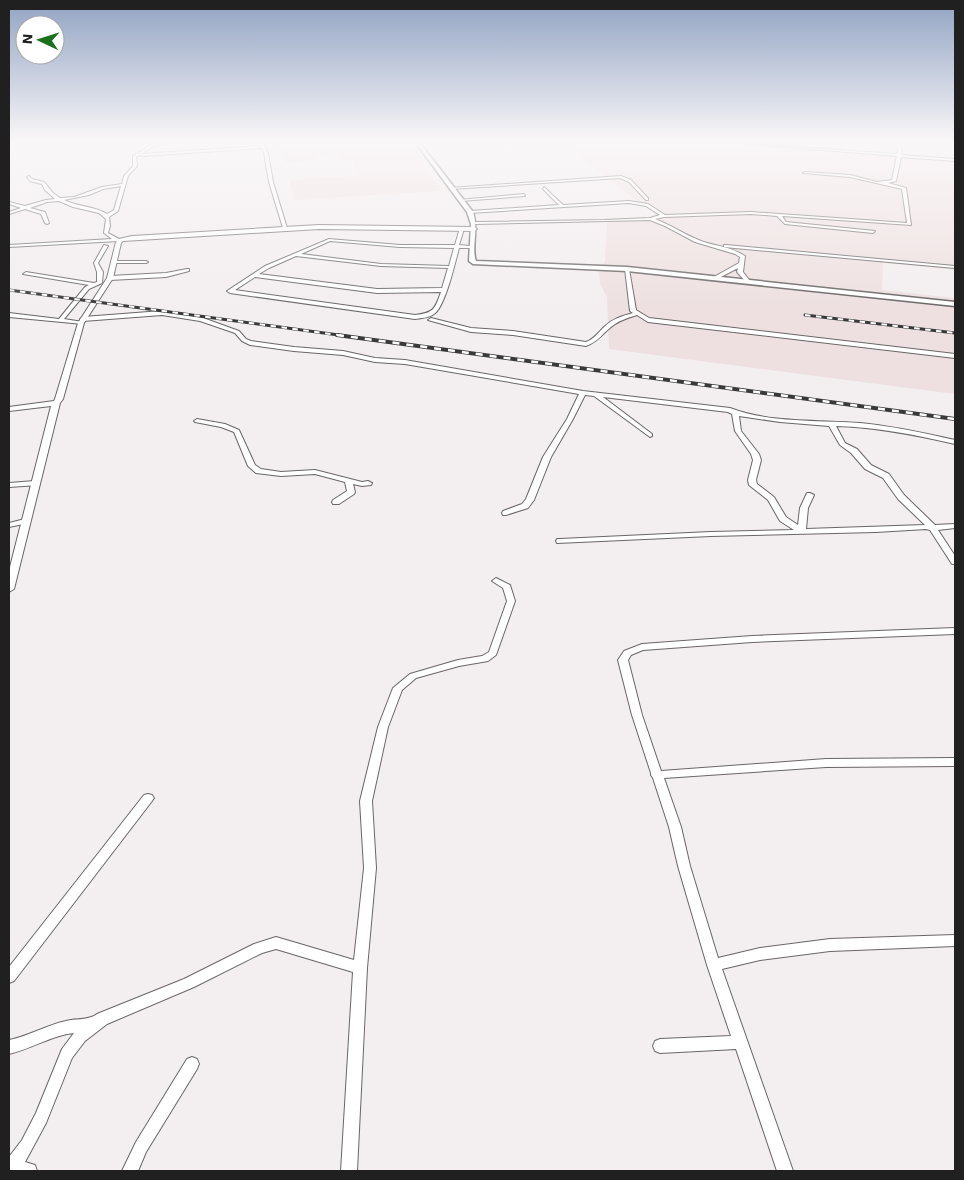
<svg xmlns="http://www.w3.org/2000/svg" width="964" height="1180" font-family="'Work Sans',sans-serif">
<rect width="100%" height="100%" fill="#f3eeef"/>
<g fill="#eee0e0">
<path d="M 368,143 L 413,144 L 424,162 L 427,173 L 442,188 L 441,191 L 295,200 L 289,180 L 358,176 L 352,160 L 340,160 L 338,154 L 318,155 L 318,160 L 284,163 L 280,148 Z"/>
<path d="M 562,143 L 730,143 L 955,161 L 955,270 L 883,263 L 882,290 L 955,298 L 955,394 L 609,349 L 607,297 L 600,283 L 599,272 L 605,261 L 607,221 L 657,216 Z"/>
</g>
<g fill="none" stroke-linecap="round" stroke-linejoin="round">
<defs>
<g id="minor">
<path d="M 155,143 L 159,143 L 141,154 L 261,146 L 259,143 L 263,143 L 268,153 L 273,182 L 287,228 L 285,229 L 283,228 L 269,182 L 264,153 L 262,148 L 142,156 L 140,155 L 136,157 L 137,166 L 128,176 L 118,211 L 109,217 L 110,226 L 108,233 L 119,239 L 119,241 L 9,247 L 9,245 L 112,239 L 104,233 L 106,219 L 99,213 L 73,207 L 59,201 L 47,202 L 30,208 L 45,212 L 49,223 L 47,224 L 45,223 L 41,214 L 25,209 L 9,214 L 9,212 L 21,208 L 9,204 L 9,202 L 25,206 L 46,200 L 55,199 L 45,190 L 42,184 L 30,181 L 27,177 L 29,176 L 32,179 L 44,182 L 53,193 L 60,198 L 74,197 L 102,187 L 122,184 L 124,176 L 133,166 L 133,156 ZM 121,186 L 114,210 L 107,214 C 95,206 78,207 64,200 L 89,195 L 103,189 Z"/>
<path d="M 739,143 L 897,154 L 898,150 L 896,143 L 900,143 L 902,150 L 901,155 L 955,159 L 955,161 L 901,157 L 896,181 L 888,183 L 906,188 L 911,225 L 782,216 L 786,222 L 875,231 L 873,233 L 785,224 L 777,216 L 751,214 L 664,217 L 655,219 C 671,225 685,235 701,241 C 715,246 732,247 745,256 L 743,272 L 750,281 L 747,283 L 737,272 L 738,268 L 717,279 L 712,278 L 739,263 L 740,257 L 735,254 L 695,242 L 665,226 L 650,220 L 475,224 L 473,223 L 475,222 L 604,220 L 650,218 L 660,215 L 646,206 L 629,203 L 470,213 L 468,212 L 470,211 L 559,205 L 543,189 L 544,187 L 563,205 L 629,201 L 648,204 L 665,215 L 751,212 L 907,223 L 902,189 L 850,177 L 803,173 L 805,172 L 850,175 L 877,182 L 892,180 L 897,156 Z"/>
<path d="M 621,176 L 631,180 L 648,198 L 648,200 L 646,200 L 629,182 L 620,178 L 452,189 L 450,188 Z"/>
<path d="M 524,194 L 525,196 L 461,201 L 459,200 Z"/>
<path d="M 460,228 L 464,229 L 459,245 L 471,246 L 473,247 L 471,248 L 459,248 C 455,263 445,307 434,314 C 429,318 421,318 415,319 L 230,293 L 227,291 L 265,266 L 329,239 L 400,245 L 455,245 ZM 330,241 L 400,247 L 454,248 L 449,266 L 381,264 L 301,254 ZM 296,256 L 381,266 L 448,268 L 442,288 L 377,289 L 259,274 L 269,268 ZM 255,277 L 377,293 L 441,292 C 435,309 434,313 415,315 L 235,290 Z"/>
<path d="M 104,245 L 108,246 L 98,263 L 103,272 L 102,283 L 89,289 L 64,319 L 83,322 L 83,324 L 9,317 L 9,313 L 59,319 L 85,287 L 89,285 L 23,274 L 26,272 L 94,283 L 97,282 L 97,272 L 94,263 Z"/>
<path d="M 726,245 L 955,266 L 955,268 L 724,247 L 724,245 Z"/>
<path d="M 114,261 L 146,261 L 148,262 L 146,263 L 112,263 L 112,261 Z"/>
<path d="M 627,268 L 629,269 L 636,310 L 649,318 L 955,354 L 955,358 L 648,322 L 637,315 C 627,318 618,321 611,327 C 602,334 598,342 586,346 L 513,335 L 471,332 L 428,320 L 431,318 L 471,328 L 513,331 L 586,342 C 594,339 598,333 604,327 C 612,319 622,316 633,313 L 630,311 L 625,269 Z"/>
<path d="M 187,269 L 189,269 L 189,271 L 166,277 L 110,280 L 107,278 L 110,276 L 166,273 Z"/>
<path d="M 162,311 L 203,318 L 239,331 L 246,339 L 251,341 L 294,347 L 343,351 L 375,358 L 405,360 L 583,391 L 730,408 C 769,423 818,420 860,423 C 892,426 924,433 955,440 L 955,444 C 916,435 876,427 836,426 L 845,443 L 857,449 L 871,465 L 889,474 L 904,495 L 935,525 L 955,524 L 955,528 L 938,530 L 955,556 L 955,564 L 952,564 L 930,530 L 926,529 L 876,532 L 711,536 L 557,543 L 556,541 L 557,539 L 560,539 L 711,532 L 794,530 L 780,521 L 768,500 L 749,485 L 748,480 L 753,460 L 751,454 L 735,431 L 732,414 L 728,412 L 603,397 L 652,434 L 652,436 L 650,437 L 594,396 L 585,395 L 573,419 L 551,457 L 534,500 L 528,508 L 506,515 L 503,515 L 502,513 L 503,511 L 522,504 L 526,499 L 543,457 L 567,419 L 579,394 L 405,364 L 375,362 L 343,355 L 294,351 L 250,345 L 242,341 L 235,333 L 200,321 L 162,315 L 83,321 L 80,319 L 83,317 ZM 739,416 L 780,422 L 829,426 L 840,445 L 851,453 L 865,469 L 883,478 L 898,499 L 925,525 L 806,529 L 808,508 L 814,495 L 810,493 L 807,493 L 800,508 L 798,525 L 786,517 L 774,497 L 757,484 L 756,480 L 761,460 L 759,454 L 741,431 Z"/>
<path d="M 197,419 L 225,424 L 239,430 L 255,465 L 261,469 L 281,472 L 315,470 L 362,482 L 368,481 L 372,483 L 371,485 L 362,486 L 353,484 L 355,492 L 354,494 L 339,504 L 333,504 L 332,502 L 333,500 L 347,491 L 345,482 L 315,474 L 281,476 L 256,473 L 248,466 L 234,432 L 221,427 L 195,422 L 194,421 Z"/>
<path d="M 35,481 L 38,481 L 39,483 L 38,485 L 9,487 L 9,483 Z"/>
<path d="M 25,519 L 28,519 L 29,521 L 28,523 L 9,527 L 9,523 Z"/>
<path d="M 496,578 L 510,585 L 515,601 L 496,655 L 488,661 L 459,666 L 416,678 L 402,690 L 388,727 L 372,801 L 376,868 L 367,968 L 357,1171 L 341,1171 L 353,972 L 276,949 L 262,953 L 194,987 L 107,1024 L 85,1041 L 72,1058 L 46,1123 L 25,1162 L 35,1165 L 37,1171 L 9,1171 L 9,1157 L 22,1140 L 36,1113 L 62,1049 L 74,1033 C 52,1035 31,1049 9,1054 L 9,1040 C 29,1036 47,1025 66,1021 C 76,1018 88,1021 97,1014 L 184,979 L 254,944 L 276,937 L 354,960 L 364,868 L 360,801 L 378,727 L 393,688 L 410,674 L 458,660 L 482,656 L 489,652 L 507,601 L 503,588 L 492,581 Z"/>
<path d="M 955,628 L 955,634 L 752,642 L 643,650 L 631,655 L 628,660 L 642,715 L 661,771 L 826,759 L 955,758 L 955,766 L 826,767 L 664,778 L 681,827 L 690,866 L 718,958 L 760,948 L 830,939 L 955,935 L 955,946 L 830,951 L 760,960 L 722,969 L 793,1171 L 777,1171 L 736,1049 L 660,1053 L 655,1051 L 653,1046 L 655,1041 L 660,1039 L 731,1036 L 707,965 L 678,866 L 669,827 L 653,778 L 651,775 L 651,773 L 632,715 L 618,660 L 624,651 L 642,644 L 752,636 Z"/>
<path d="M 148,794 L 152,795 L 154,798 L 152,801 L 14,981 L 9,983 L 9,967 L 144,795 Z"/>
<path d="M 192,1057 L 197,1059 L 199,1064 L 197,1069 L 146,1152 L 138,1171 L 122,1171 L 136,1142 L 187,1059 Z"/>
</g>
<path id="tertiary" d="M 319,225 L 474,227 L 477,229 L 474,231 L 319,229 L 123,241 L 121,243 L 113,278 L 84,323 L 63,399 L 60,403 L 14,589 L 9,592 L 9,571 L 51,406 L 9,411 L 9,407 L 54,401 L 55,399 L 78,323 L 107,278 L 116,242 L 119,239 L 132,236 Z"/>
<path id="secondary" d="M 416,143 L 420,143 L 473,212 C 479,229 471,248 476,261 L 627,267 L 955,302 L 955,306 L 627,271 L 473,264 L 469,261 L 471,224 L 467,212 Z"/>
</defs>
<use href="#minor" stroke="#6a6666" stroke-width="2"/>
<use href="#tertiary" stroke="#6a6666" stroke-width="2"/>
<use href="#secondary" stroke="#6a6666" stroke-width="3"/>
<use href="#minor" fill="#fff" fill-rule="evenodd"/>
<use href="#tertiary" fill="#fff" fill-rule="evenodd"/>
<use href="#secondary" fill="#fff" fill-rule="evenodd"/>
<defs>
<g id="rail-far1">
<path d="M 9,290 L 346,336"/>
<path d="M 805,315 L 955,333"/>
</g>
<path id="rail" d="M 337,335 L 955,419"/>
</defs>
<use href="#rail-far1" stroke="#3a3838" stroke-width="3"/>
<use href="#rail" stroke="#3a3838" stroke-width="4"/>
<use href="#rail-far1" stroke="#fff" stroke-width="2" stroke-dasharray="5.5" stroke-linecap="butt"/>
<use href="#rail" stroke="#fff" stroke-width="2.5" stroke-dasharray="7" stroke-linecap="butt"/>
</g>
<linearGradient id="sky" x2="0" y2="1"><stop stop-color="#91a3c3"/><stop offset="0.46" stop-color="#faf7f8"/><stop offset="1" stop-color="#faf7f8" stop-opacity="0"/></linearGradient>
<rect width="964" height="308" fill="url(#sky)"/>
<rect width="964" height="1180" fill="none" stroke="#212020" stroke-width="20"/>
<g transform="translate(40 40) rotate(274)"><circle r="24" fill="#ffffff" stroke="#a6a6a6"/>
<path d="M0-4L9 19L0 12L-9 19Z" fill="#1a701b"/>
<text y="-8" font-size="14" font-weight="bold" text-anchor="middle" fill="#212020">N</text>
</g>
</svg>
